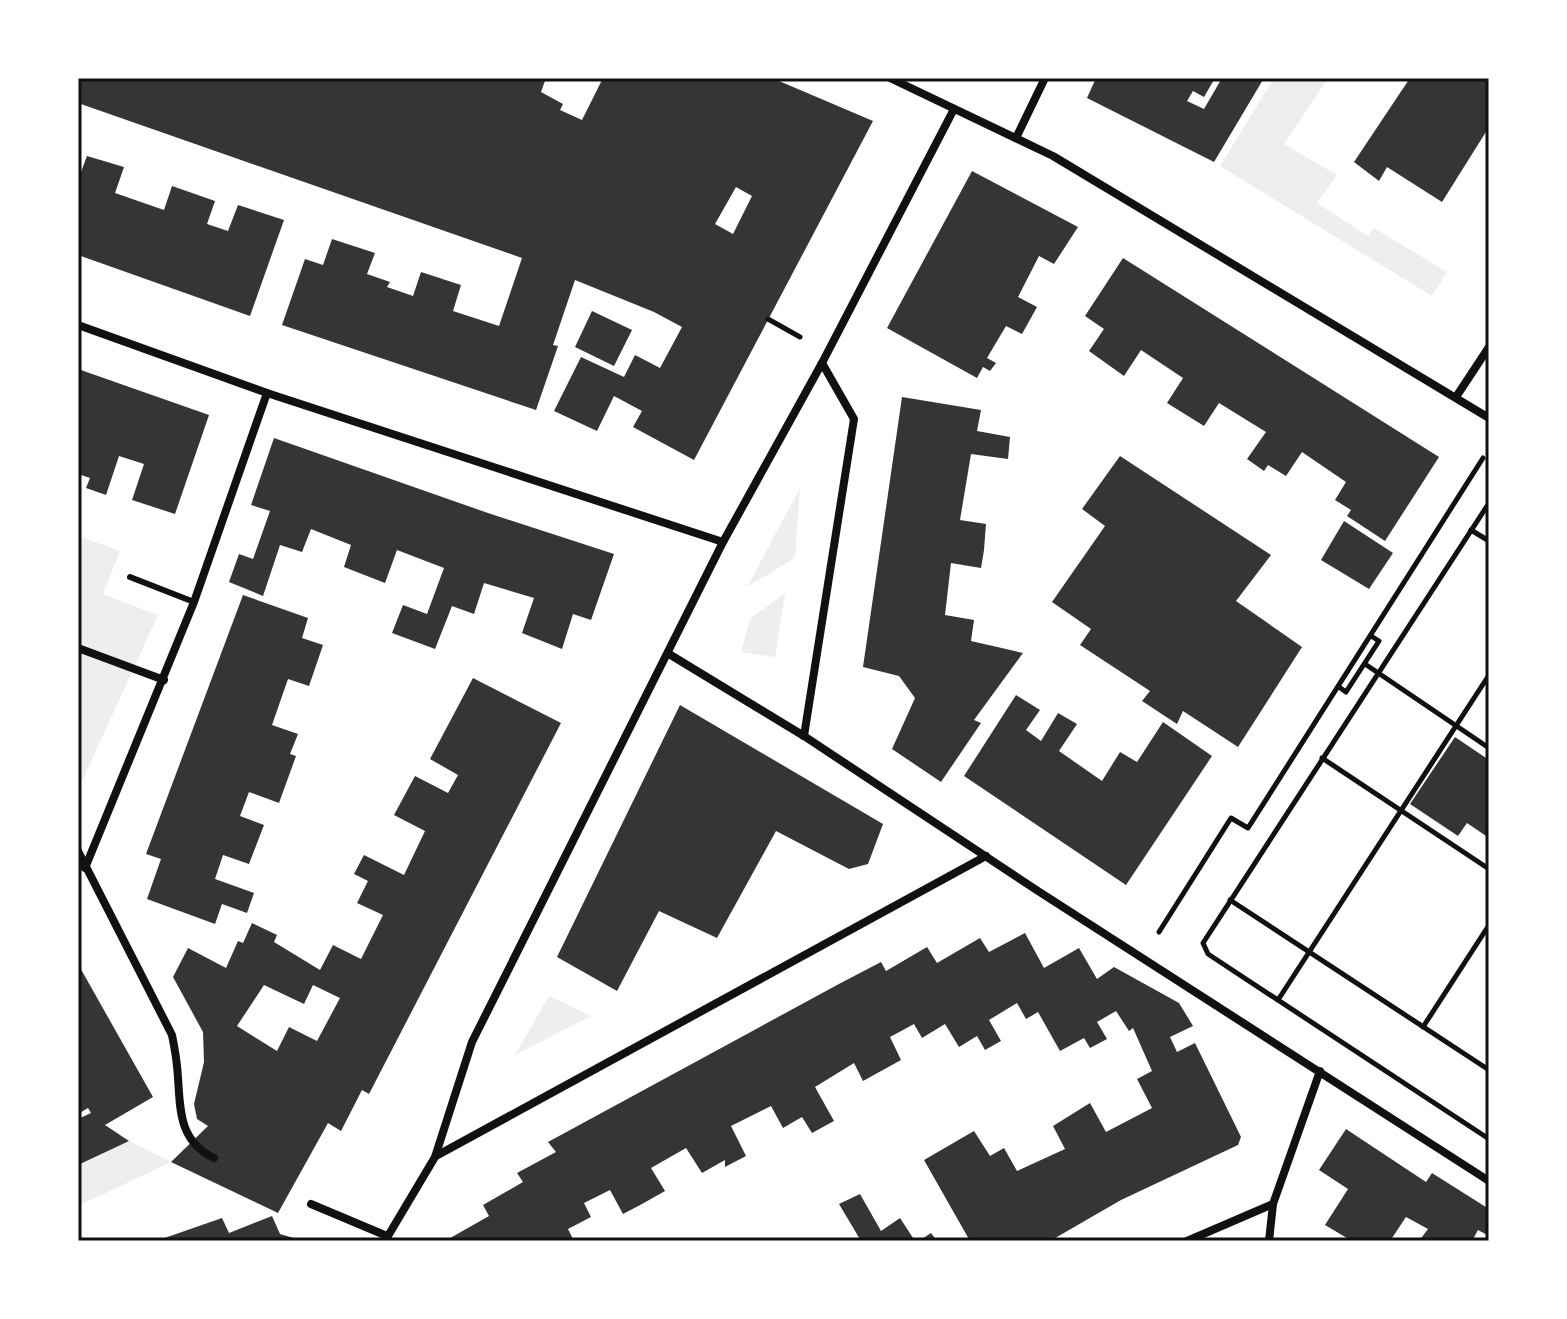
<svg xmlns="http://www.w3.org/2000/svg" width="1567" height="1319" font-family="Cabin,sans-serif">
<rect width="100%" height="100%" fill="#fff"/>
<g fill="#eee">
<path d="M 1274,78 L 1328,78 L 1284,144 L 1337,175 L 1317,203 L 1368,236 L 1374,228 L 1447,272 L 1432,296 L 1220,166 Z"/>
<path d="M 800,488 L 795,558 L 747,587 Z"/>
<path d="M 78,536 L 120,551 L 103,594 L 158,615 L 78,790 Z"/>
<path d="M 785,593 L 775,657 L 741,652 L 750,619 Z"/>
<path d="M 549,996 L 591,1016 L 515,1055 Z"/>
<path d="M 129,1141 L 171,1162 L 78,1206 L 78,1165 Z"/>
</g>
<g fill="#353535" fill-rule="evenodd">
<path d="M 78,78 L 546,78 L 541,92 L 563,104 L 560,110 L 582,120 L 603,78 L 772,78 L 873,121 L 694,460 L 633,427 L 642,411 L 614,396 L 597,431 L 554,411 L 581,357 L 624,377 L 635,355 L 660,368 L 682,327 L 654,312 L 575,280 L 553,345 L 558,346 L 536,410 L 282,325 L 305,259 L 323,265 L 332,239 L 375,253 L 367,274 L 390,282 L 387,287 L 413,296 L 421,272 L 461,285 L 453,311 L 499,326 L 522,258 L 78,103 ZM 736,187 L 752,196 L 733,234 L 715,224 Z"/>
<path d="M 1096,78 L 1215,78 L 1204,97 L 1193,91 L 1187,101 L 1204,109 L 1222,78 L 1264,78 L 1214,162 L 1087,98 Z"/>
<path d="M 1410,78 L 1489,78 L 1489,127 L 1442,202 L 1387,167 L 1379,181 L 1354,162 Z"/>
<path d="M 87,156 L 124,167 L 115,193 L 164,210 L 172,186 L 215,201 L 207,224 L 228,231 L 238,205 L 284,220 L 250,316 L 78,255 L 78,180 Z"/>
<path d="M 972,171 L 1078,227 L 1054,264 L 1039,256 L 1018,297 L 1037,307 L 1022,334 L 1006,326 L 987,358 L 996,363 L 990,371 L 983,367 L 977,378 L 887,328 Z"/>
<path d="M 1123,258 L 1439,457 L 1385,541 L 1347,516 L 1351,510 L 1335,500 L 1346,482 L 1302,452 L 1286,476 L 1268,465 L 1264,471 L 1247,459 L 1266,432 L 1219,403 L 1204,426 L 1167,403 L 1183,378 L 1141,350 L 1124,376 L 1089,351 L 1104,329 L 1085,316 Z"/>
<path d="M 592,311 L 632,330 L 614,366 L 575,347 Z"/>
<path d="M 78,369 L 209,415 L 175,514 L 132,500 L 144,464 L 119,456 L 106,495 L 86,488 L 90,478 L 78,474 Z"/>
<path d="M 902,397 L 981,410 L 977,431 L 1010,437 L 1008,459 L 971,454 L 960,520 L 986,524 L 984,550 L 981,568 L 951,563 L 945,615 L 974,620 L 971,641 L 1023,653 L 974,720 L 981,723 L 941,782 L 892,749 L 915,698 L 899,676 L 863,667 Z"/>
<path d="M 274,438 L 485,512 L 614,554 L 591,620 L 573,614 L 562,649 L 522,633 L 534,598 L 484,583 L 474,614 L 452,606 L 435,649 L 392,633 L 403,605 L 427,614 L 444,568 L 397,550 L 385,583 L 344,567 L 351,545 L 311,529 L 302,552 L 280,545 L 263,596 L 229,582 L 239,554 L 253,559 L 270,511 L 251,505 Z"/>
<path d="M 1120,456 L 1271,555 L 1236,601 L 1302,647 L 1238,747 L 1183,711 L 1177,724 L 1142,701 L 1150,691 L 1080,645 L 1091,629 L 1052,602 L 1105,526 L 1082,509 Z"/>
<path d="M 1344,521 L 1393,553 L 1369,589 L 1321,560 Z"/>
<path d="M 243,595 L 308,618 L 302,638 L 323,645 L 309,686 L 288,679 L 272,725 L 298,734 L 290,754 L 296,756 L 279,803 L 249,792 L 240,816 L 264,825 L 249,864 L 223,855 L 215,879 L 254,893 L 247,913 L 222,904 L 215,924 L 147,899 L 161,859 L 146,854 Z"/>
<path d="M 473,678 L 561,723 L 369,1094 L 362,1090 L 341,1131 L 328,1123 L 278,1213 L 171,1162 L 208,1126 L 197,1119 L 194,1104 L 204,1062 L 203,1032 L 173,977 L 188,948 L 226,968 L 238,941 L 243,943 L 252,923 L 277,935 L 274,942 L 320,970 L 333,945 L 361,959 L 383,915 L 357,903 L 368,881 L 354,874 L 364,855 L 404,875 L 425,831 L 394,815 L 415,776 L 448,793 L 458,775 L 430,759 ZM 264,985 L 304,1004 L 313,985 L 340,998 L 317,1041 L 289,1027 L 277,1051 L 237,1026 Z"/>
<path d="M 1016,695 L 1040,710 L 1026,730 L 1041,741 L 1058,713 L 1077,724 L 1059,751 L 1102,781 L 1120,752 L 1137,762 L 1163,722 L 1212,756 L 1126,885 L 964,776 Z"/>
<path d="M 680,705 L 883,824 L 868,864 L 849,869 L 776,831 L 717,938 L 659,911 L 617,991 L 557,957 Z"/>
<path d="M 1455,737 L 1489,760 L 1489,838 L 1467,823 L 1458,836 L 1410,804 Z"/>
<path d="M 1025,933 L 1044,968 L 1079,948 L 1097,979 L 1114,967 L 1179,1003 L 1193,1026 L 1170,1037 L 1177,1052 L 1195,1043 L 1241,1137 L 1238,1145 L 1121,1200 L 1050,1241 L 970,1241 L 924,1160 L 974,1131 L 990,1156 L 1004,1148 L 1017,1171 L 1065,1149 L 1053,1126 L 1090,1103 L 1106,1132 L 1152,1108 L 1137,1079 L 1152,1071 L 1133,1028 L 1129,1031 L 1116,1011 L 1097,1022 L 1107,1039 L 1090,1048 L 1084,1038 L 1060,1051 L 1038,1012 L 1026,1019 L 1017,1003 L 989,1020 L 1001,1041 L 985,1050 L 977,1036 L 959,1047 L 945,1024 L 922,1038 L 914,1024 L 890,1037 L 901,1060 L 863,1081 L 854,1063 L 815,1087 L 834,1121 L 812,1133 L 802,1117 L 783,1128 L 771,1106 L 731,1126 L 746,1156 L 725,1167 L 725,1160 L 702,1173 L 686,1148 L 651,1168 L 665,1191 L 642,1204 L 623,1214 L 610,1190 L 584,1203 L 591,1217 L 568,1229 L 574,1241 L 445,1241 L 489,1216 L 483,1205 L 523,1182 L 517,1173 L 556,1152 L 548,1142 L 837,985 L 881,962 L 886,971 L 927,947 L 937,963 L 980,938 L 989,952 Z"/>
<path d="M 78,964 L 153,1097 L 105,1125 L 129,1141 L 78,1165 L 78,1119 L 91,1113 L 88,1108 L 78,1114 Z"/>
<path d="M 1346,1129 L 1426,1182 L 1432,1173 L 1489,1209 L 1489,1236 L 1478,1230 L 1472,1241 L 1419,1241 L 1428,1229 L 1406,1217 L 1390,1241 L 1352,1241 L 1325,1225 L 1348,1189 L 1319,1170 Z"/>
<path d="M 860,1194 L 881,1231 L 900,1218 L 915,1241 L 861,1241 L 839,1204 Z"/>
<path d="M 272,1216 L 280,1234 L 304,1241 L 156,1241 L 222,1218 L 229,1233 Z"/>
<path d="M 931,1233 L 937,1241 L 919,1241 Z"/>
</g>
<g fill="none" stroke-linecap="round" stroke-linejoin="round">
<g stroke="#111" stroke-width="5">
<path d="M 768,319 L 800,337"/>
<path d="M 1489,503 L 1203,943 L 1208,954 L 1489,1139"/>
<path d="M 1471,530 L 1489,541"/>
<path d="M 1365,664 L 1489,748"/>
<path d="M 1339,687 L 1346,692 L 1379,641 L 1371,636"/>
<path d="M 1322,758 L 1489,869"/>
<path d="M 1230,900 L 1489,1070"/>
<path d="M 1159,932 L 1231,818 L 1248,828 L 1483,458"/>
<path d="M 1278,1000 L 1489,675"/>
<path d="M 1423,1027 L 1489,925"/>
</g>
<path stroke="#111" stroke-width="6" d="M 130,577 L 194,602"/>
<g stroke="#111" stroke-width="8">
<path d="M 890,78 L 1053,156 L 1489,418"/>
<path d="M 1016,138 L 1045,78"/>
<path d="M 78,325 L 267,393 L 723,542"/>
<path d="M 1456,397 L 1489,347"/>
<path d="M 78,648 L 164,680"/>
<path d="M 669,654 L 804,736 L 1038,891 L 1489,1181"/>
<path d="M 804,736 L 854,419 L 822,363"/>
<path d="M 78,851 L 172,1035 C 174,1045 176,1056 177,1066 C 181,1103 175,1139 214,1158"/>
<path d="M 85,868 L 194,602 L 267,393"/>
<path d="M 436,1156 L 986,856"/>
<path d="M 311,1204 L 387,1236"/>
<path d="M 385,1241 L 435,1157 L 472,1042 L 723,542 L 822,363 L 954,109"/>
<path d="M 1187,1241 L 1273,1204 L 1320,1071"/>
<path d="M 1269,1241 L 1273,1204"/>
</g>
</g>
<rect width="1567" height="1319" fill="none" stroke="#ffffff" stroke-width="160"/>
<rect x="80" y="80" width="1407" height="1159" fill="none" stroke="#111" stroke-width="3"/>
</svg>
